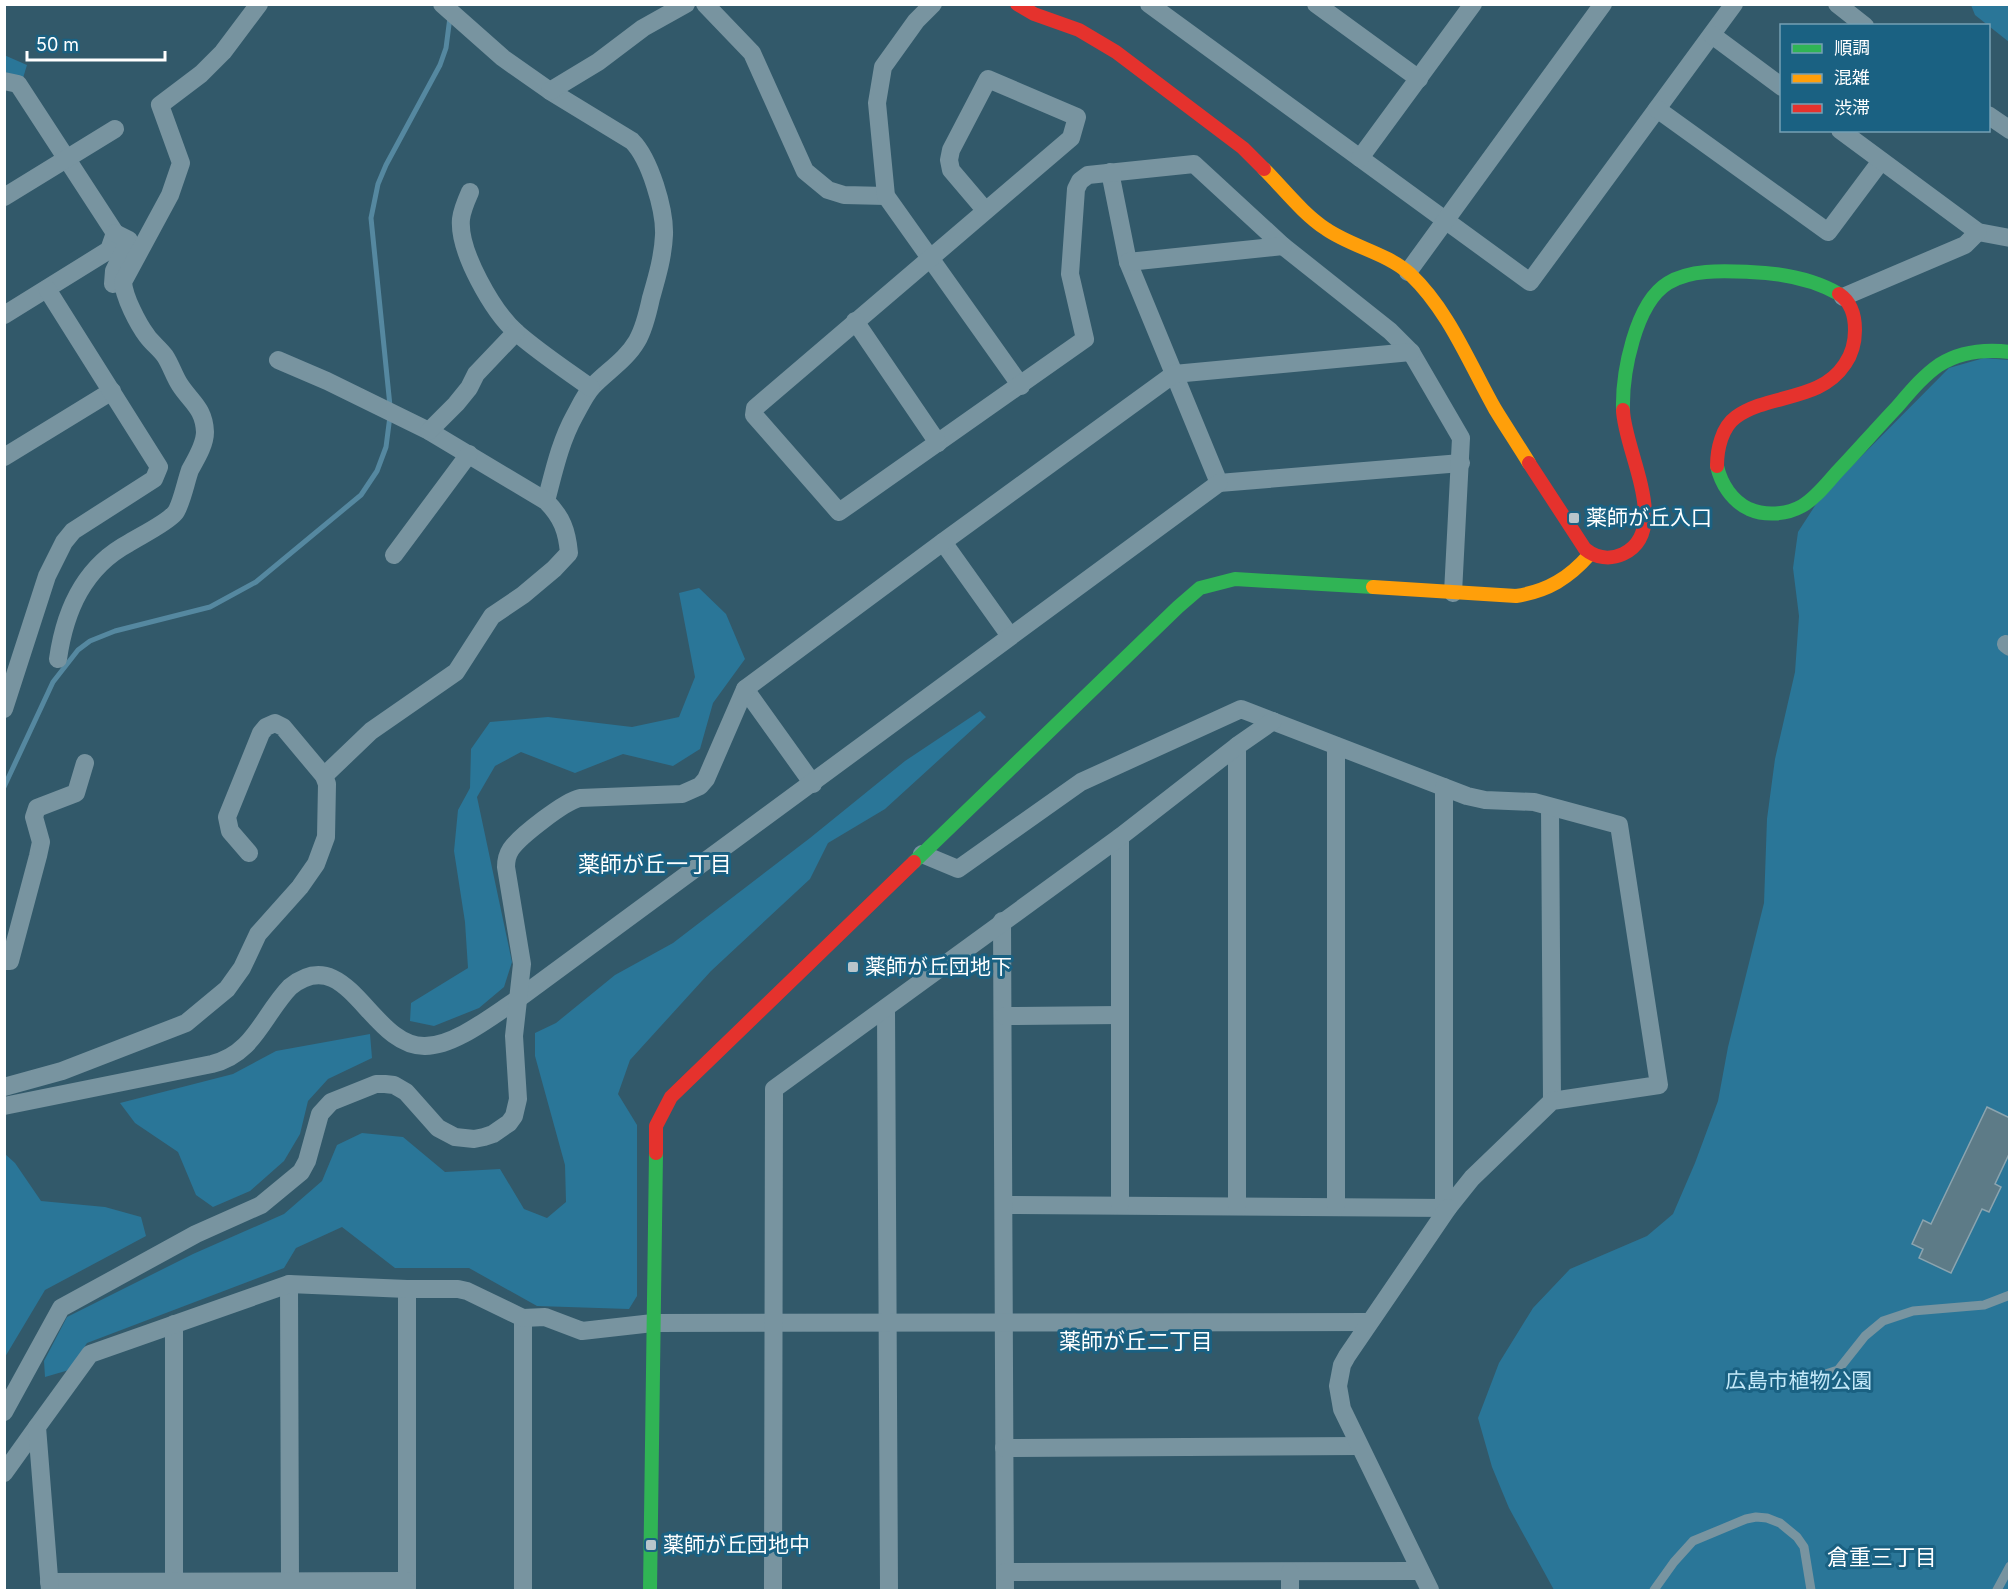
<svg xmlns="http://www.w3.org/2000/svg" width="2014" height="1595" font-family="Inter,'Noto Sans JP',sans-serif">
<rect width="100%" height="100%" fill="#32596a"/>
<g fill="#2a7698">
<path d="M 1971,5 L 2009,5 L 2009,42 L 1975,15 Z"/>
<path d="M 4,55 L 27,65 L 23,78 L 5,72 Z"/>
<path d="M 1984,358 L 2009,360 L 2009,1590 L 1554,1590 L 1509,1508 L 1492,1467 L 1478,1418 L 1499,1363 L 1533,1308 L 1570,1269 L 1647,1236 L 1673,1214 L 1695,1163 L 1718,1101 L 1728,1047 L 1764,903 L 1767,819 L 1775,759 L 1795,672 L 1799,616 L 1793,568 L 1798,532 L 1820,498 L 1949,368 Z"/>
<path d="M 699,588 L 726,614 L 745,659 L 713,703 L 700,749 L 673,766 L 623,754 L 575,773 L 521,752 L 495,766 L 477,797 L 512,962 L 504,987 L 479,1008 L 434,1026 L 410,1021 L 411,1003 L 468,968 L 465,922 L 454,851 L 458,810 L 470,788 L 471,749 L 490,722 L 548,717 L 632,727 L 679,717 L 695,677 L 679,593 Z"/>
<path d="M 980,711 L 986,717 L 885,809 L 828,843 L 810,879 L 711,971 L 630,1060 L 618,1094 L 637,1125 L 637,1296 L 629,1309 L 537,1306 L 469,1268 L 395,1268 L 342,1227 L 296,1248 L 284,1268 L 87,1343 L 69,1370 L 45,1377 L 44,1361 L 67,1317 L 193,1254 L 284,1214 L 322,1181 L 337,1145 L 362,1133 L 403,1137 L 445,1172 L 500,1169 L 524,1209 L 547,1218 L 566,1202 L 565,1165 L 535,1056 L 535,1033 L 556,1023 L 615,975 L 673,943 L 810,838 L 905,761 Z"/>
<path d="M 370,1034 L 372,1058 L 328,1079 L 308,1101 L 300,1134 L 284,1161 L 250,1191 L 213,1207 L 196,1195 L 178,1152 L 135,1123 L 120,1103 L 233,1074 L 276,1051 Z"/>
<path d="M 5,1154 L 15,1163 L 41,1201 L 105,1207 L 141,1217 L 146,1236 L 45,1290 L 5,1357 Z"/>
</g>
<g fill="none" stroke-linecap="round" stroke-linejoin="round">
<g stroke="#5588a0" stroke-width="5">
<path d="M 390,406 L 371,218 L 378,184 L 386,165 L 440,65 L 446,48 L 450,17"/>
<path d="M 4,787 L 53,682 L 78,650 L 90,641 L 115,631 L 210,607 L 256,582 L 361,495 L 377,471 L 386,447 L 390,416"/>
</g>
</g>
<path fill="#5d7b87" stroke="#8ba4af" stroke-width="1.5" d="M 1987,1107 L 2010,1118 L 2010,1152 L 1995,1184 L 2001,1187 L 1989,1212 L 1982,1209 L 1951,1273 L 1919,1258 L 1923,1249 L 1912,1244 L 1923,1220 L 1931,1224 Z"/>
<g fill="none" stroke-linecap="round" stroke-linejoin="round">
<g stroke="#7894a0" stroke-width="9">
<path d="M 1807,1380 L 1838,1370 L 1865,1336 L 1883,1321 L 1913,1311 L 1984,1305 L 2010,1295"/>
<path d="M 1654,1590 L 1674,1562 L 1693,1541 L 1746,1519 L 1756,1517 L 1767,1518 L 1780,1523 L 1797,1537 L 1804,1547 L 1811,1590"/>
<path d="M 1997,1590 L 2010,1566"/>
</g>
<g stroke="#7894a0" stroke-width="18">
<path d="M 442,4 L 503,58 L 550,91 L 632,141 C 650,159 665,210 664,235 C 663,257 657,277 651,298 C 648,312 644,329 637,341 C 626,360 606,372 592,387 C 585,395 580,406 575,415 C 560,442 554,471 546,501"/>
<path d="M 705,4 L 752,53 L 805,171 L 828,190 L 844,195 L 886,196"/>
<path d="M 933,4 L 916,21 L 883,67 L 877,103 L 886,196 L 1021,386"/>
<path d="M 1149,4 L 1530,282 L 1734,4"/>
<path d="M 1316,4 L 1419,79"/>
<path d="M 1837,4 L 1865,26"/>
<path d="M 1712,35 L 1782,87"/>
<path d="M 4,81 L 18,84 L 115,233 L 109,250 L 4,315"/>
<path d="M 550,91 L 598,62 L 643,28 L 686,4"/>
<path d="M 1657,109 L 1828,232 L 1881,161"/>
<path d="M 1988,115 L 2010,130"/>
<path d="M 1840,130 L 1978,232 L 2010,238"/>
<path d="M 1360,158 L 1473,4"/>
<path d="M 1110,172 L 1128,262 L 1219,483 L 1461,463"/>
<path d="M 470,192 C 466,201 462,210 461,219 C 458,251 493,312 517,333 C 540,353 566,370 591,388"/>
<path d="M 4,197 L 115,129"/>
<path d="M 985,210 L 951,170 L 949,160 L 951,150 L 988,79 L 1077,117 L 1071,138 L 755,408 L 754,415 L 839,512 L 1085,339 L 1070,274 L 1076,189 L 1080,181 L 1088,175 L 1194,164 L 1283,246 L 1390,331 L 1411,352 L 1461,438 L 1453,593"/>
<path d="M 1128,262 L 1283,246"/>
<path d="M 1408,272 L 1603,4"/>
<path d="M 113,284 L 114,271 L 129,240 L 115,233"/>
<path d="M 1843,297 L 1965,245 L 1978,232"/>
<path d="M 855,321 L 938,443"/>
<path d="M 278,360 L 327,381 L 429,431 L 546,501 C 562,517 567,531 569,553 L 554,569 L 523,595 L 492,616 L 456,672 L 371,731 L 324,776"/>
<path d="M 429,431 L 456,404 L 469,388 L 476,374 L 516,332"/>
<path d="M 4,457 L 112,391"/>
<path d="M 943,542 L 1010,636"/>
<path d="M 394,555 L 469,454"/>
<path d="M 2006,644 L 2010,647"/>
<path d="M 58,659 C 65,610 84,567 129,543 C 140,536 167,523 175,513 C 181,506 186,481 190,470 C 196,459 205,445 205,432 C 204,408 191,402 180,385 C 174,376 171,365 165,356 C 160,349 152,343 147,336 C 138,324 124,297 123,282 L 170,195 L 181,163 L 160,105 L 201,74 L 223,52 L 259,4"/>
<path d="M 745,689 L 813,784"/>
<path d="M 4,709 L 47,576 L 64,542 L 73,531 L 154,479 L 159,467 L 47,289"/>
<path d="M 1550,807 L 1552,1101"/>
<path d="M 922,854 L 958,869 L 1081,782 L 1241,709 L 1467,796 L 1485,800 L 1534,802 L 1619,825 L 1659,1085 L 1552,1101 L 1472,1178 L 1448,1208 L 1005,1205"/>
<path d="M 1002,921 L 1005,1590"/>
<path d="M 4,961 L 10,961 L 38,856 L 41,842 L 34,817 L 37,808 L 76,793 L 85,763"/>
<path d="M 886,1008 L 889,1590"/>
<path d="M 1004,1016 L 1120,1015"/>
<path d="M 4,1087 L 62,1071 L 186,1023 L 227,989 L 242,968 L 258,934 L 300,887 L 316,864 L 326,837 L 327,784 L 324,776 L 283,727 L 275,723 L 266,727 L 261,733 L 227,817 L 230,831 L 249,853"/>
<path d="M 4,1106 L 212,1064 C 254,1054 263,1015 290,987 C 348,940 370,1047 425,1046 C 455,1046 493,1015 518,999 L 1219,483"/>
<path d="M 1120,1205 L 1120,837"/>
<path d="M 1237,1206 L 1237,746"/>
<path d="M 1336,1206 L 1336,746"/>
<path d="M 1444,1208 L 1444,787"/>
<path d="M 289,1284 L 290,1582"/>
<path d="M 407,1289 L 407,1590"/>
<path d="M 523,1318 L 523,1590"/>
<path d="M 174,1324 L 174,1582"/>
<path d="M 4,1412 L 61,1308 L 196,1234 L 261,1205 L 301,1172 L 307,1161 L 320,1114 L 331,1102 L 376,1084 L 385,1084 L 394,1085 L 406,1092 L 438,1128 L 455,1137 L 474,1139 L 484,1137 L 493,1134 L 509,1123 L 514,1116 L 518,1099 L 514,1036 L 522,964 L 506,867 C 506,860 507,855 511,849 C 520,836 565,801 580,798 L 682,794 L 700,786 L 706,779 L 745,689 L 943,542 L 1174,374 L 1411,352"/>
<path d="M 1004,1448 L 1358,1446"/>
<path d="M 4,1473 L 37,1427"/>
<path d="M 1005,1572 L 1418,1571"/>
<path d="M 49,1582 L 407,1581"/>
<path d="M 50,1590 L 37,1427 L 90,1354 L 289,1284 L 407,1289 L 458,1289 L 467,1291 L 523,1318 L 545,1317 L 582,1331 L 653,1323 L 1368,1322"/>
<path d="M 773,1590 L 774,1089 L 1120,837 L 1237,746 L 1273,721"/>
<path d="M 1290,1590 L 1290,1572"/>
<path d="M 1430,1590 L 1342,1409 L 1338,1386 L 1342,1365 L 1347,1356 L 1448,1208"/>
</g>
<g stroke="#30b455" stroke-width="14">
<path d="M 1623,410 C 1622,374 1635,303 1668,283 C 1691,269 1724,271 1750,272 C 1780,273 1813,279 1839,294"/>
<path d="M 1717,466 C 1721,484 1732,501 1749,509 C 1765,516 1786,515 1802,506 C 1816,498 1827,483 1838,471 C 1858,450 1877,428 1897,407 C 1910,392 1923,376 1939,365 C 1961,351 1985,349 2010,352"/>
<path d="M 914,862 L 1178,607 L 1200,588 L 1235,579 L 1373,587"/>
<path d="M 650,1590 L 656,1153"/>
</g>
<g stroke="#ff9f0a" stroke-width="14">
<path d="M 1264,169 C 1284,189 1303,214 1326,229 C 1352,247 1387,253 1410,274 C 1449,311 1469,363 1495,409 C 1506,427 1518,445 1529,463"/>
<path d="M 1373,587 L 1516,596 C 1548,591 1569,578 1590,554"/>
</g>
<g stroke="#e5322d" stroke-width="14">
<path d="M 1017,4 L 1034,14 L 1079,30 L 1116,52 L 1243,148 L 1264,169"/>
<path d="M 1529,463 L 1585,549 C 1596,558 1610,560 1623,554 C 1672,531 1624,450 1623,410"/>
<path d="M 1717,466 C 1717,449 1722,427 1736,417 C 1770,393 1820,402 1845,364 C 1852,354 1855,343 1855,330 C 1855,316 1851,302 1839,294"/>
<path d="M 656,1153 L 656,1126 L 671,1097 L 914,862"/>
</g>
</g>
<g fill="#b7c5cb" stroke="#1a6182" stroke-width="2">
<rect x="1568" y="512" width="12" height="12" rx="3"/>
<rect x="847" y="961" width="12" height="12" rx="3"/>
<rect x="645" y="1539" width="12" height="12" rx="3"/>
</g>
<g text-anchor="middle" stroke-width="6" stroke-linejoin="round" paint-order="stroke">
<g font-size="21" fill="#fff" stroke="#1a6182" text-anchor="start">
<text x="1586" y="525">薬師が丘入口</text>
<text x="865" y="974">薬師が丘団地下</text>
<text x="663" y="1552">薬師が丘団地中</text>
</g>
<g font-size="21" fill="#c3e8f8" stroke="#1a6182">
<text x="1799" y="1388">広島市植物公園</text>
</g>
<g font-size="22" fill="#fff" stroke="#1a6182">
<text x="655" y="872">薬師が丘一丁目</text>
<text x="1136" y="1349">薬師が丘二丁目</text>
<text x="1882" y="1565">倉重三丁目</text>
</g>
</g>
<rect width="2014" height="1595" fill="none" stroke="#ffffff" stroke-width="12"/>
<rect x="1780" y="24" width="210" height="108" fill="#1a6182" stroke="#76a0b4" stroke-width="1.5"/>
<rect x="1792" y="44" width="30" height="9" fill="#30b455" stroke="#76a0b4" stroke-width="1.5"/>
<text x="1834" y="54" font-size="18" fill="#ffffff">順調</text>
<rect x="1792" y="74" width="30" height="9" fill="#ff9f0a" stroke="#76a0b4" stroke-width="1.5"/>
<text x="1834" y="84" font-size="18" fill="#ffffff">混雑</text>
<rect x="1792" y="104" width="30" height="9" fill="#e5322d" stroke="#76a0b4" stroke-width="1.5"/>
<text x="1834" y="114" font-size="18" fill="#ffffff">渋滞</text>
<path d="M27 51v9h138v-9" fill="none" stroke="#ffffff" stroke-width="3"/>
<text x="36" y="51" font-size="18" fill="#ffffff" stroke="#1a6182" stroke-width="4.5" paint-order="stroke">50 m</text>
</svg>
